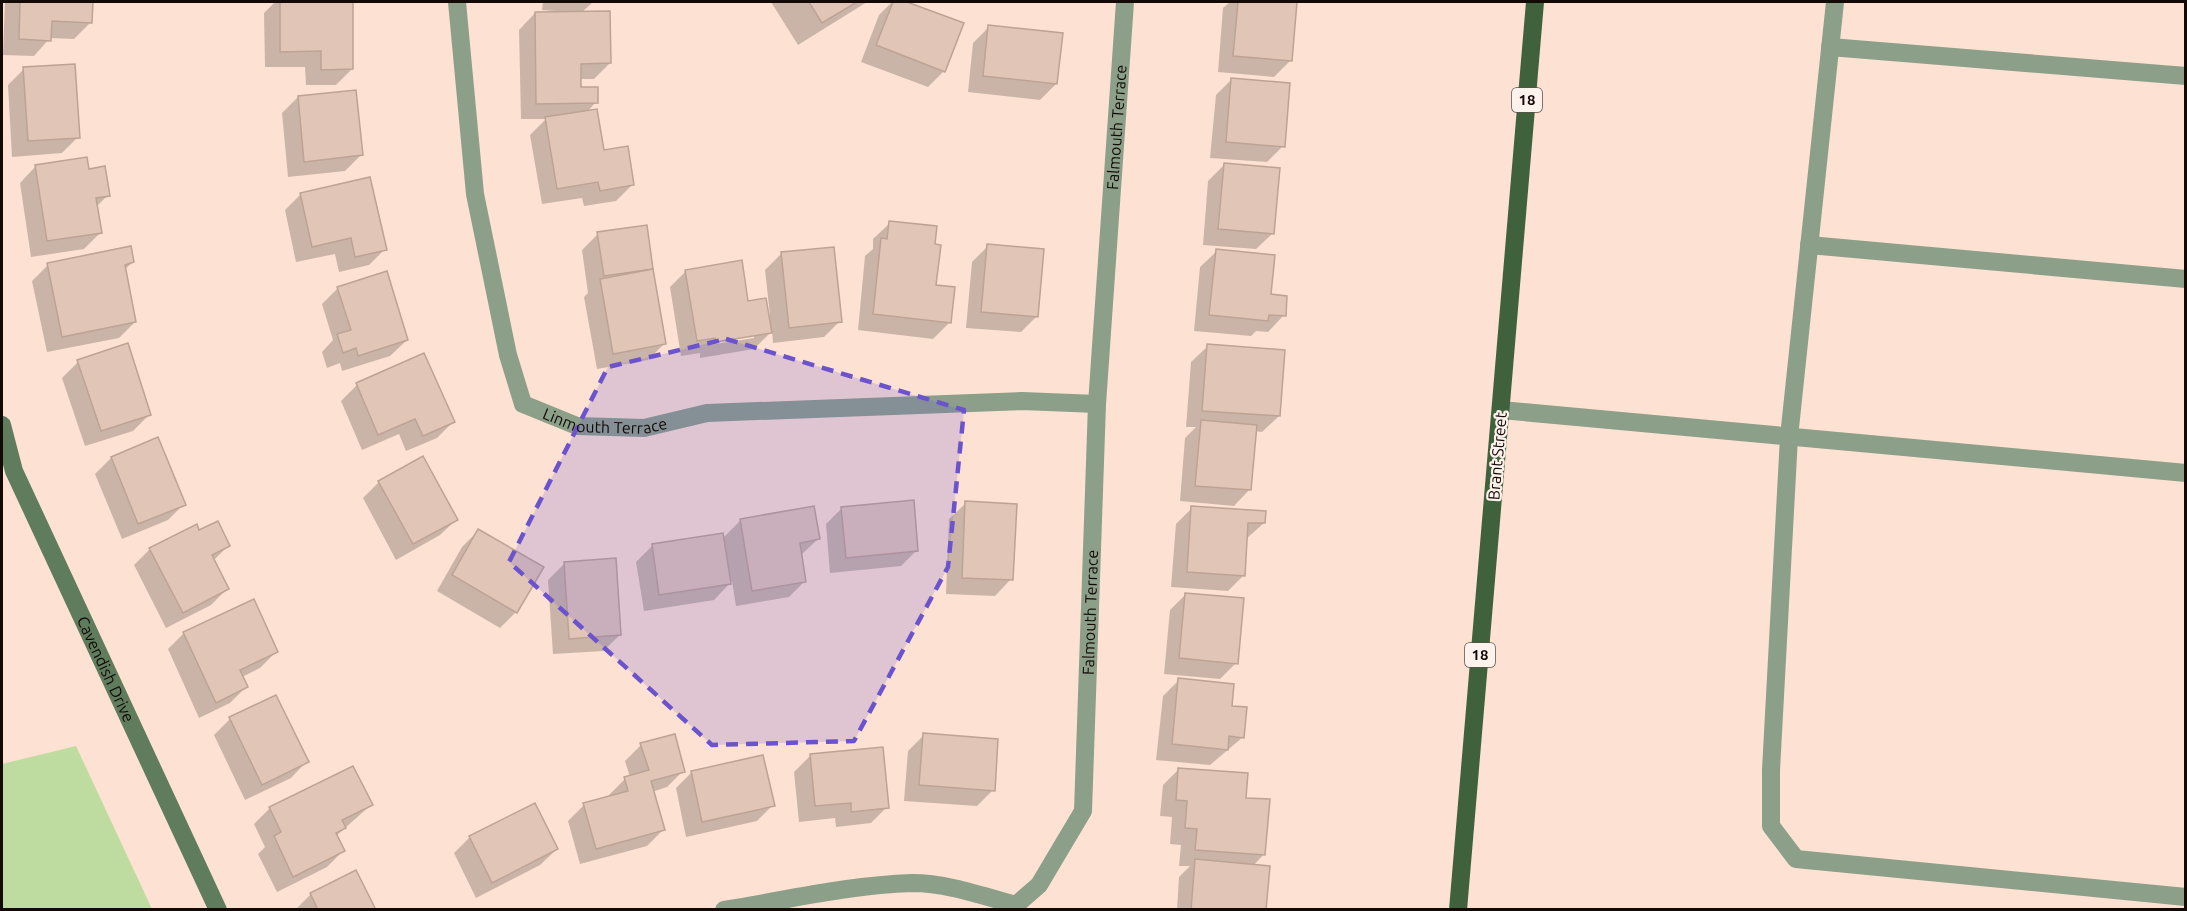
<svg xmlns="http://www.w3.org/2000/svg" width="2187" height="911" font-family="Ubuntu,sans-serif">
<rect width="100%" height="100%" fill="#fde1d2"/>
<path fill="#bfdca0" d="M 76,746 L 152,909 L 2,909 L 2,764 Z"/>
<g fill="#0003" fill-rule="evenodd">
<path d="M 5,2 L 92,2 L 91,22 L 74,39 L 50,38 L 34,56 L 3,55 Z"/>
<path d="M 275,2 L 351,2 L 352,69 L 336,85 L 306,85 L 305,67 L 265,67 L 264,13 Z"/>
<path d="M 543,2 L 593,2 L 581,13 L 610,63 L 594,79 L 580,79 L 580,89 L 596,102 L 587,112 L 603,152 L 632,185 L 616,201 L 584,206 L 582,198 L 542,204 L 530,135 L 546,119 L 521,119 L 519,30 L 535,13 L 555,13 L 555,11 L 542,10 Z"/>
<path d="M 771,2 L 867,2 L 798,45 Z"/>
<path d="M 892,2 L 903,2 L 962,24 L 944,71 L 928,87 L 861,62 L 879,15 Z"/>
<path d="M 1230,2 L 1295,2 L 1290,61 L 1274,77 L 1218,72 L 1223,8 Z"/>
<path d="M 989,27 L 1056,84 L 1040,100 L 968,92 L 973,43 Z"/>
<path d="M 24,69 L 78,137 L 62,153 L 12,157 L 8,85 Z"/>
<path d="M 1232,79 L 1283,146 L 1267,162 L 1210,158 L 1216,95 Z"/>
<path d="M 298,97 L 361,155 L 345,171 L 288,177 L 282,113 Z"/>
<path d="M 1225,164 L 1273,233 L 1256,249 L 1203,245 L 1208,181 Z"/>
<path d="M 36,166 L 88,170 L 108,195 L 96,207 L 100,233 L 84,249 L 31,257 L 20,183 Z"/>
<path d="M 301,194 L 385,249 L 369,265 L 339,272 L 335,254 L 296,262 L 285,210 Z"/>
<path d="M 890,223 L 933,245 L 935,287 L 949,323 L 933,339 L 858,330 L 865,256 L 873,249 L 873,239 Z"/>
<path d="M 645,227 L 664,344 L 648,360 L 597,369 L 584,297 L 588,293 L 582,250 L 598,234 Z"/>
<path d="M 988,246 L 1037,316 L 1021,332 L 966,328 L 972,262 Z"/>
<path d="M 1217,251 L 1269,295 L 1284,315 L 1268,332 L 1256,331 L 1251,336 L 1194,331 L 1200,267 Z"/>
<path d="M 781,254 L 840,321 L 824,337 L 773,343 L 772,331 L 754,349 L 700,358 L 700,353 L 681,356 L 670,287 L 686,271 L 770,315 L 765,270 ZM 754,335 L 754,338 L 709,345 L 708,342 Z"/>
<path d="M 133,262 L 124,270 L 135,322 L 119,338 L 47,352 L 32,281 L 48,265 Z"/>
<path d="M 338,288 L 407,340 L 390,356 L 342,371 L 340,363 L 327,368 L 322,352 L 333,340 L 322,304 Z"/>
<path d="M 1208,346 L 1279,416 L 1262,432 L 1255,431 L 1250,489 L 1234,506 L 1180,501 L 1185,438 L 1196,427 L 1186,427 L 1191,362 Z"/>
<path d="M 78,362 L 150,414 L 133,431 L 85,446 L 62,378 Z"/>
<path d="M 357,385 L 453,422 L 437,438 L 406,451 L 399,434 L 362,450 L 341,401 Z"/>
<path d="M 111,458 L 184,504 L 168,520 L 122,539 L 95,474 Z"/>
<path d="M 379,482 L 457,519 L 440,535 L 396,560 L 363,498 Z"/>
<path d="M 966,503 L 1011,579 L 995,596 L 946,594 L 949,519 Z"/>
<path d="M 842,508 L 917,550 L 901,566 L 830,573 L 826,524 Z"/>
<path d="M 1192,508 L 1264,523 L 1246,539 L 1244,575 L 1228,591 L 1171,587 L 1176,524 Z"/>
<path d="M 741,520 L 818,539 L 801,555 L 805,581 L 789,597 L 736,606 L 732,581 L 714,600 L 644,611 L 636,562 L 653,545 L 723,538 Z"/>
<path d="M 478,531 L 516,612 L 500,628 L 437,591 L 462,547 Z"/>
<path d="M 199,532 L 228,546 L 213,561 L 227,589 L 211,605 L 166,628 L 134,565 L 150,549 Z"/>
<path d="M 564,564 L 620,635 L 603,651 L 553,654 L 548,580 Z"/>
<path d="M 1186,594 L 1236,663 L 1220,679 L 1164,674 L 1170,610 Z"/>
<path d="M 184,633 L 276,652 L 260,668 L 242,677 L 246,687 L 230,703 L 199,718 L 168,649 Z"/>
<path d="M 1179,680 L 1230,708 L 1243,737 L 1210,765 L 1156,760 L 1163,696 Z"/>
<path d="M 230,719 L 307,761 L 291,778 L 245,800 L 214,735 Z"/>
<path d="M 924,735 L 993,790 L 977,806 L 904,801 L 908,751 Z"/>
<path d="M 641,745 L 683,771 L 667,787 L 652,792 L 663,830 L 647,846 L 580,864 L 568,821 L 584,805 L 609,798 L 609,795 L 625,779 L 630,777 L 625,761 Z"/>
<path d="M 810,756 L 887,807 L 871,823 L 836,827 L 835,818 L 799,822 L 794,772 Z"/>
<path d="M 1179,769 L 1264,854 L 1253,866 L 1264,910 L 1177,910 L 1179,877 L 1190,866 L 1179,866 L 1181,845 L 1170,844 L 1172,817 L 1160,816 L 1163,785 Z"/>
<path d="M 692,772 L 773,805 L 757,821 L 686,837 L 676,788 Z"/>
<path d="M 371,805 L 336,836 L 343,851 L 327,867 L 277,892 L 258,854 L 265,847 L 254,824 L 270,808 Z"/>
<path d="M 470,837 L 557,849 L 540,865 L 476,898 L 454,853 Z"/>
<path d="M 311,894 L 374,910 L 295,910 Z"/>
</g>
<g fill="#e1c6b7" stroke="#bda394" stroke-width="1.5">
<path d="M 20,2 L 93,2 L 92,23 L 52,21 L 51,41 L 19,39 Z"/>
<path d="M 280,2 L 353,2 L 353,69 L 321,70 L 321,51 L 280,52 Z"/>
<path d="M 809,2 L 857,2 L 822,23 Z"/>
<path d="M 893,2 L 907,2 L 964,23 L 945,72 L 876,45 Z"/>
<path d="M 1238,2 L 1297,2 L 1292,61 L 1233,56 Z"/>
<path d="M 610,11 L 611,63 L 581,64 L 581,87 L 598,87 L 598,103 L 536,104 L 535,12 Z"/>
<path d="M 988,25 L 1063,33 L 1057,84 L 983,76 Z"/>
<path d="M 75,64 L 80,138 L 28,141 L 23,67 Z"/>
<path d="M 1231,78 L 1290,83 L 1285,147 L 1226,142 Z"/>
<path d="M 356,90 L 363,155 L 304,162 L 298,96 Z"/>
<path d="M 597,109 L 604,150 L 628,146 L 634,185 L 600,191 L 598,182 L 557,189 L 545,117 Z"/>
<path d="M 87,157 L 89,169 L 105,166 L 110,196 L 96,198 L 102,233 L 47,241 L 35,165 Z"/>
<path d="M 1224,163 L 1280,168 L 1274,234 L 1218,229 Z"/>
<path d="M 370,177 L 387,250 L 355,257 L 351,238 L 312,247 L 300,193 Z"/>
<path d="M 889,221 L 937,226 L 935,244 L 941,245 L 936,285 L 955,287 L 951,323 L 873,314 L 881,238 L 887,239 Z"/>
<path d="M 647,225 L 653,269 L 604,276 L 597,232 Z"/>
<path d="M 987,244 L 1044,249 L 1038,317 L 981,312 Z"/>
<path d="M 131,246 L 134,262 L 125,265 L 136,322 L 62,337 L 47,263 Z"/>
<path d="M 834,247 L 842,322 L 789,328 L 781,252 Z"/>
<path d="M 1216,249 L 1275,255 L 1271,294 L 1287,296 L 1286,316 L 1269,315 L 1268,321 L 1209,315 Z"/>
<path d="M 742,260 L 748,301 L 766,298 L 772,333 L 716,342 L 715,338 L 697,341 L 685,270 Z"/>
<path d="M 653,269 L 666,344 L 613,354 L 600,279 Z"/>
<path d="M 387,271 L 408,340 L 358,356 L 356,348 L 343,353 L 337,334 L 351,330 L 337,287 Z"/>
<path d="M 128,343 L 151,415 L 101,431 L 77,360 Z"/>
<path d="M 1207,344 L 1285,350 L 1280,416 L 1202,411 Z"/>
<path d="M 424,353 L 455,422 L 423,436 L 415,419 L 378,435 L 356,383 Z"/>
<path d="M 1201,420 L 1257,425 L 1251,490 L 1195,486 Z"/>
<path d="M 158,437 L 186,505 L 138,524 L 111,457 Z"/>
<path d="M 423,456 L 458,520 L 413,544 L 378,481 Z"/>
<path d="M 914,500 L 918,551 L 846,558 L 841,507 Z"/>
<path d="M 965,501 L 1017,504 L 1013,580 L 962,578 Z"/>
<path d="M 814,506 L 820,539 L 800,543 L 806,582 L 752,591 L 740,519 Z"/>
<path d="M 1191,506 L 1266,511 L 1265,523 L 1248,523 L 1245,576 L 1187,572 Z"/>
<path d="M 218,521 L 230,546 L 212,555 L 229,589 L 183,613 L 149,548 L 197,524 L 199,530 Z"/>
<path d="M 478,529 L 544,567 L 517,613 L 452,575 Z"/>
<path d="M 723,533 L 731,584 L 659,595 L 652,544 Z"/>
<path d="M 616,558 L 621,635 L 569,639 L 564,562 Z"/>
<path d="M 1185,593 L 1244,598 L 1238,664 L 1179,658 Z"/>
<path d="M 254,599 L 278,652 L 240,670 L 248,687 L 216,703 L 183,632 Z"/>
<path d="M 1178,678 L 1234,684 L 1232,706 L 1247,707 L 1244,738 L 1229,736 L 1228,750 L 1172,744 Z"/>
<path d="M 276,695 L 309,762 L 262,785 L 229,717 Z"/>
<path d="M 923,733 L 998,739 L 995,791 L 919,785 Z"/>
<path d="M 675,734 L 685,772 L 651,781 L 665,830 L 596,849 L 583,803 L 628,791 L 624,777 L 649,770 L 640,743 Z"/>
<path d="M 883,747 L 889,808 L 851,812 L 851,803 L 815,806 L 810,754 Z"/>
<path d="M 763,755 L 775,806 L 702,822 L 691,771 Z"/>
<path d="M 353,766 L 373,805 L 342,820 L 346,828 L 336,833 L 345,851 L 293,877 L 274,836 L 281,832 L 269,807 Z"/>
<path d="M 1178,768 L 1248,773 L 1246,798 L 1270,799 L 1265,855 L 1195,850 L 1197,829 L 1185,828 L 1187,801 L 1176,800 Z"/>
<path d="M 535,803 L 558,849 L 492,883 L 469,836 Z"/>
<path d="M 1195,859 L 1270,866 L 1266,910 L 1191,910 Z"/>
<path d="M 356,870 L 376,910 L 318,910 L 310,893 Z"/>
</g>
<g fill="none" stroke-linecap="round" stroke-linejoin="round">
<g stroke="#8b9f89" stroke-width="18">
<path id="s1" d="M 457,2 L 475,194 L 508,355 L 523,404 L 577,426 L 644,428 L 707,413 L 1022,401 L 1097,404"/>
<path d="M 1835,2 L 1789,437 L 1771,770 L 1771,826 L 1796,859 L 2186,897"/>
<path d="M 1830,47 L 2186,76"/>
<path d="M 1809,245 L 2186,279"/>
<path d="M 1501,410 L 2186,473"/>
<path id="s2" d="M 724,910 C 786,900 850,885 912,883 C 947,883 983,896 1016,905 L 1039,885 L 1083,811 L 1097,404 L 1125,2"/>
</g>
<path stroke="#5f7c5c" stroke-width="18" id="s3" d="M 2,425 L 14,471 L 218,910"/>
<path stroke="#3f623c" stroke-width="18" d="M 1458,910 L 1535,2"/>
</g>
<path fill="#6b53cd" fill-opacity="0.2" stroke="#6b53cd" stroke-width="4.5" stroke-dasharray="12 8" stroke-linejoin="round" d="M 726,339 L 964,410 L 948,567 L 854,741 L 712,745 L 509,562 L 608,367 Z"/>
<g text-anchor="middle" stroke-width="4.5" stroke-linejoin="round" paint-order="stroke">
<g fill="#fdf2ec" stroke="#59504b" stroke-width="1.5">
<rect x="1512" y="88" width="30" height="24" rx="4.5"/>
<rect x="1465" y="643" width="30" height="24" rx="4.5"/>
</g>
<g font-size="15" font-weight="bold" fill="#130a06">
<text x="1527" y="105">18</text>
<text x="1480" y="660">18</text>
</g>
<g font-size="16" fill="#130a06" stroke="#fdf2ec">
<text dy="6" stroke="none"><textPath href="#s2" startOffset="1098">Falmouth Terrace</textPath></text>
<text dy="6" stroke="none"><textPath href="#s1" startOffset="494">Linmouth Terrace</textPath></text>
<text transform="translate(1497 456) rotate(-85)" y="6">Brant Street</text>
<text dy="6" stroke="none"><textPath href="#s2" startOffset="612">Falmouth Terrace</textPath></text>
<text dy="6" stroke="none"><textPath href="#s3" startOffset="266">Cavendish Drive</textPath></text>
</g>
</g>
<rect width="2187" height="911" fill="none" stroke="#130a06" stroke-width="6"/>
</svg>
